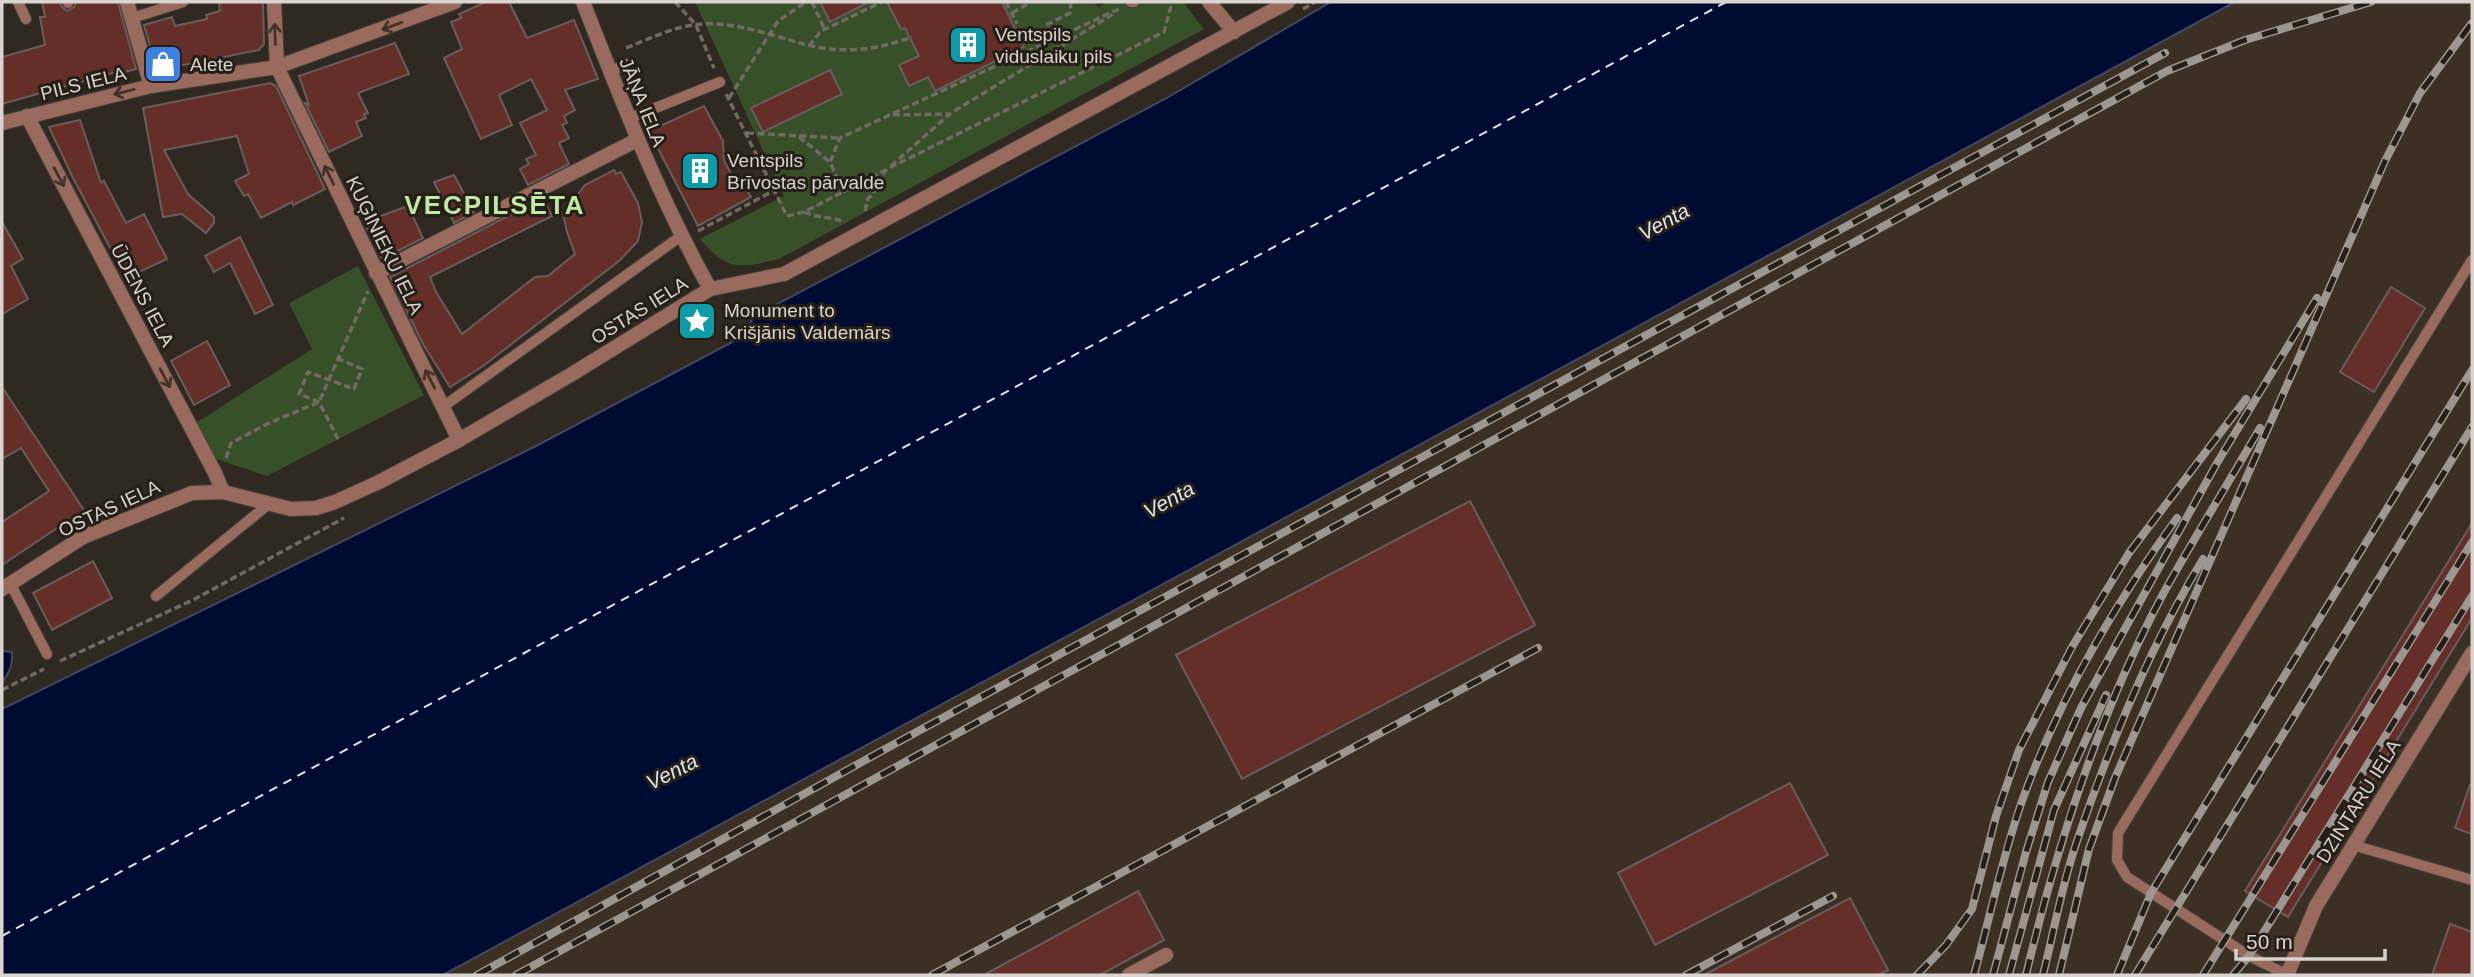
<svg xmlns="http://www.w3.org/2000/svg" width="2474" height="977" font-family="Arial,sans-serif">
<rect width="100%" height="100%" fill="#302921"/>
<path fill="#3c3024" d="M 2235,2 L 2472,2 L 2472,975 L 443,975 Z"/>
<g fill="#375029">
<path d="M 695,2 L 1093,2 L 1099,7 L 1106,2 L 1183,2 L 1204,29 L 779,259 C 740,268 728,272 700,239 L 784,196 Z"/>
<path d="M 358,266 L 424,395 L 267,476 L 213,458 L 194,424 L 312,349 L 289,303 Z"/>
</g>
<g fill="#000b31" stroke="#414761" stroke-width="2">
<path d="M 1331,2 L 2235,2 L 443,975 L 2,975 L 2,709 L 538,445 L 738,339 L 748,328 L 753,317 L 1165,99 Z"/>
<path d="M 2,651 L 12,652 C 13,664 10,673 2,682 Z"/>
</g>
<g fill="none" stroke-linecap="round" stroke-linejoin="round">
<path stroke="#dbe4f2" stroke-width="2" stroke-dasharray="9 7" stroke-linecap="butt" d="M 2,936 L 1726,2"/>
</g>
<g fill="#642e29" stroke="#695d5b" stroke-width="2">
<path d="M 42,2 L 60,2 L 62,7 L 67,11 L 74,7 L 76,2 L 118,2 L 136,69 L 117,74 L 116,72 L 2,104 L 2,57 L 45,45 L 40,17 L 45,17 Z"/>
<path d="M 219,2 L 263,2 L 264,44 L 259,50 L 164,69 L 155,63 L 144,25 L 172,17 L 175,26 L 207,19 L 206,15 L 220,11 Z"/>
<path d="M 486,2 L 509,2 L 527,38 L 574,20 L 598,79 L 565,90 L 575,110 L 564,116 L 567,123 L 562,125 L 569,138 L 559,143 L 569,164 L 528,185 L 520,169 L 529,164 L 526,159 L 536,155 L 520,123 L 547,110 L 531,79 L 499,95 L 512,125 L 481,139 L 444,58 L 462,49 L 451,22 L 461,18 L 459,14 Z"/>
<path d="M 820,2 L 869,2 L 830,22 Z"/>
<path d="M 887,2 L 1002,2 L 1024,47 L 935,91 L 928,77 L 909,86 L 899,65 L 919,56 L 905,28 L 901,29 Z"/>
<path d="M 395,43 L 409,74 L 358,93 L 368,113 L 364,114 L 366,118 L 356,122 L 362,136 L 329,152 L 305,103 L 309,105 L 299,76 Z"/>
<path d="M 830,70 L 842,94 L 763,132 L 751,108 Z"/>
<path d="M 270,83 L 276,86 L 325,189 L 293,205 L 292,202 L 261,218 L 248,194 L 244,196 L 235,181 L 249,174 L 237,136 L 164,150 L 188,194 L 214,217 L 214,223 L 206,233 L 182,214 L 163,217 L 143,108 Z"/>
<path d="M 704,106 L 723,141 L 724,161 L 735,180 L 740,177 L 751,197 L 698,226 L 649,131 Z"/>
<path d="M 80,120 L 101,183 L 104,181 L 126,223 L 144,214 L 167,259 L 126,278 L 72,176 L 49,127 Z"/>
<path d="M 614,170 L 616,174 L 621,172 L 638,203 L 642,222 L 638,241 L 619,261 L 483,366 L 450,387 L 423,344 L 390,277 L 543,198 L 552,216 L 430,277 L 436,292 L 462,334 L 535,277 L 548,276 L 575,254 L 567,232 L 563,214 L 585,185 Z"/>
<path d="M 454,175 L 474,212 L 454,223 L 434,182 Z"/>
<path d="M 408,206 L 423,238 L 382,259 L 364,222 Z"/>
<path d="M 2,222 L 23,259 L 11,266 L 28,299 L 2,314 Z"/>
<path d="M 240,237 L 273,305 L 255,314 L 230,263 L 214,272 L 205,256 Z"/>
<path d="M 2391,287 L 2425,308 L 2374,392 L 2340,372 Z"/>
<path d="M 207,341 L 230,385 L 194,405 L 171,361 Z"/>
<path d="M 2,387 L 84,510 L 2,565 L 2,522 L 49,491 L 21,448 L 2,459 Z"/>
<path d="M 1470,501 L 1535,625 L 1242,779 L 1176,655 Z"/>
<path d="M 2472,523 L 2472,618 L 2288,917 L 2245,891 Z"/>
<path d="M 93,561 L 112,598 L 52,630 L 33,593 Z"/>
<path d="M 1790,783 L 1828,855 L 1655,945 L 1618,873 Z"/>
<path d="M 2470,785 L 2472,786 L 2472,834 L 2455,828 Z"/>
<path d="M 1138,891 L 1164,940 L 1100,975 L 984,975 Z"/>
<path d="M 1850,898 L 1888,970 L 1878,975 L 1704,975 Z"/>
<path d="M 2450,924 L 2472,932 L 2472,975 L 2432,975 Z"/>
</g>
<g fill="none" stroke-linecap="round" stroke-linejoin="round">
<defs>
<g id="service">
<path d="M 18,2 L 26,19"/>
<path d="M 68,2 L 68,3"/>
<path d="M 1131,2 L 1134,2"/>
<path d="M 132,18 L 183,2"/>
<path d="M 611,71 L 627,64"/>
<path d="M 628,119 L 720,82"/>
<path d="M 444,406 L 681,236"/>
<path d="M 10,583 L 47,654"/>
<path d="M 156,596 L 270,503"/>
<path d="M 2353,845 L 2472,880"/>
<path d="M 2288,975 L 2249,956 L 2127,877 L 2117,860 L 2118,833 L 2472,260"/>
</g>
<path id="pedestrian" d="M 376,273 L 637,140"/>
<g id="minor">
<path d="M 127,2 L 151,86"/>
<path d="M 274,2 L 277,67 L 459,440"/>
<path d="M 1209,2 L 1234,32"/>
<path d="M 27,116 L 215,473 L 223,492"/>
<path d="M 2,123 L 151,86 L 277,67 L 455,2"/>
<path d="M 1129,975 L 1166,955"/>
<path d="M 2287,975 L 2316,906 L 2472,653"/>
</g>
<g id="tertiary">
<path d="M 583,2 C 622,102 658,195 710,289"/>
<path d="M 2,589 L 83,537 L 192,493 L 223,492 L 291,509 L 316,508 L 335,502 L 379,482 L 459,440 L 572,374 L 710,289 L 784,274 L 1288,2"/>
</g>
</defs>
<use href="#service" stroke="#4b443d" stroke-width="12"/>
<use href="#pedestrian" stroke="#4b443d" stroke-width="16"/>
<use href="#minor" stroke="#4b443d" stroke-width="16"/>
<use href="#tertiary" stroke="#4b443d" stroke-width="16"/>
<g stroke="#706a63" stroke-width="3.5" stroke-dasharray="7 3.5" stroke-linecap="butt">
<path d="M 675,2 L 696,25 L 714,68"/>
<path d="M 812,2 L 824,28"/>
<path d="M 1006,2 L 1017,24"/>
<path d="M 1303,9 L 1315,2"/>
<path d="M 1012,13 L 1031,2"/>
<path d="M 1046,25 L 1070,13 L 1071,2"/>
<path d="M 809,46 L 821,31 L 882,2"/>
<path d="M 626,48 C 651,38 675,26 702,24 C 738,22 773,36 807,45 C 842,54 878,50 912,37"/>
<path d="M 726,94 L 787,216 L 804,212 L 843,192 L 830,162 L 840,138 L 1121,8"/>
<path d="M 729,98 L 778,21 L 806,2"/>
<path d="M 893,115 L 949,114"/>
<path d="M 747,133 L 840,138"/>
<path d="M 799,137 L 830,162"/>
<path d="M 891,166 L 951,113 L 1115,13"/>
<path d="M 843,192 L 885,170"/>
<path d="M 865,211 L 868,198 L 873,195 L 877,182 L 887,169 L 1164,32 L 1172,2"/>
<path d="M 804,212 C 819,218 831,217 845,222"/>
<path d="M 698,231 L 773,191"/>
<path d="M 337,358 L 362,369 L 354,389 L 308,372 L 299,394 L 319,402 L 338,439"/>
<path d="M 226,458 L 231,443 L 267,424 L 319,402 L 368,291"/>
<path d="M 60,661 L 193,600 L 344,518"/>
<path d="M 2,690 L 44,669"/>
</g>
<use href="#service" stroke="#996b5f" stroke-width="10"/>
<use href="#pedestrian" stroke="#996b5f" stroke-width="14"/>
<use href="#minor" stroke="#996b5f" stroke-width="14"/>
<use href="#tertiary" stroke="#996b5f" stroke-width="14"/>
<defs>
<g id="rail">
<path d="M 477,975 L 878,753 L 2165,53"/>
<path d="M 516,975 L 2167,71 L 2245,40 L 2371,2"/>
<path d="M 932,975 L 1538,648"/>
<path d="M 1686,975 L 1833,896"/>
<path d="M 1917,975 L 1946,945 L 1972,909 L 1996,816 L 2019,750 L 2072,647 L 2129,553 L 2246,399"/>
<path d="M 1974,975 C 1990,917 2002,858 2022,801 C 2058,701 2114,605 2177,518"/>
<path d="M 1993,975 L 2026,852 L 2048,782 L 2081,708 L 2217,463 L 2317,298"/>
<path d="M 2009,975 L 2054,810 L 2106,695"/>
<path d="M 2026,975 C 2057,844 2099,714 2163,594 C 2194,538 2228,484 2260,428"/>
<path d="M 2043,975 C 2054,931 2062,884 2077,841 C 2110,744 2150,646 2203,559"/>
<path d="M 2059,975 L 2089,849 L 2115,778 L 2385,161 L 2420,93 L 2472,23"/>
<path d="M 2117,975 L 2151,893 L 2472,370"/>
<path d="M 2135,975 L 2472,427"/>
<path d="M 2203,975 L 2472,542"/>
<path d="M 2233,975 L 2249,956 L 2472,596"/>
</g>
</defs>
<use href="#rail" stroke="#9d9791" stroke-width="8"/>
<use href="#rail" stroke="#261f18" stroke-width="5" stroke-dasharray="16" stroke-linecap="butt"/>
</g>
<defs><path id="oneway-shaft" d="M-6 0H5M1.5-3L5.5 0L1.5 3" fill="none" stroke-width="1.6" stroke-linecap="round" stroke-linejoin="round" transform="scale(1.75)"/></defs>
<g stroke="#43322a">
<use href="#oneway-shaft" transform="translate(392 26) rotate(160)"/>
<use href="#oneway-shaft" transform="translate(275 34) rotate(-92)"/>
<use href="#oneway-shaft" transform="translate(124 92) rotate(166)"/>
<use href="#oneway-shaft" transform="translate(329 175) rotate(-116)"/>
<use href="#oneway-shaft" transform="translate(59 177) rotate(62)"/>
<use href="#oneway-shaft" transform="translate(165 378) rotate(62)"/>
<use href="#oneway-shaft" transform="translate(430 379) rotate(-117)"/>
</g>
<defs>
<symbol id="building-square" viewBox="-11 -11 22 22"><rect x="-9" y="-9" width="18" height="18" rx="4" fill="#0f9aa8" stroke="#261f18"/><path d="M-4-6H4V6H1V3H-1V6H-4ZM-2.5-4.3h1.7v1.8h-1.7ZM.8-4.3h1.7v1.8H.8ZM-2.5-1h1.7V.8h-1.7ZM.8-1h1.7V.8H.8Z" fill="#fff"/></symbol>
<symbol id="shop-square" viewBox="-11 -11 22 22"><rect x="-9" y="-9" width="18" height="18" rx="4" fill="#3f7fe0" stroke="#261f18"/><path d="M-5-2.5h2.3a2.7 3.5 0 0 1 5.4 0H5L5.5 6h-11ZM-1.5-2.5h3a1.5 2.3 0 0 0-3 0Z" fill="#fff"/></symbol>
<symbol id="sight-square" viewBox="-11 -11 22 22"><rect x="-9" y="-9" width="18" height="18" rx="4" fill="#0f9aa8" stroke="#261f18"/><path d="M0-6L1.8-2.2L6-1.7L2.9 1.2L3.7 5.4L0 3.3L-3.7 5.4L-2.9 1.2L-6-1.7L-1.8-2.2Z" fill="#fff"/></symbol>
</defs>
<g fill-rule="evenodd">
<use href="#building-square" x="946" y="23" width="44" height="44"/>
<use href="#shop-square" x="141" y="42" width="44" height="44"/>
<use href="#building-square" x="678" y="149" width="44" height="44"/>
<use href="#sight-square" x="675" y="299" width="44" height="44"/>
</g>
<g text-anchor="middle" stroke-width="6" stroke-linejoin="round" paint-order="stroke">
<g font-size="19" fill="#d9d4d0" stroke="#261f18" text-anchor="start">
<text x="995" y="41">Ventspils<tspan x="995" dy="22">viduslaiku pils</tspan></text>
<text x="190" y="71">Alete</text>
<text x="727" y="167">Ventspils<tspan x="727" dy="22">Brīvostas pārvalde</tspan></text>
<text x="724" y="317">Monument to<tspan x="724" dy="22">Krišjānis Valdemārs</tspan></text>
</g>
<g font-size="19" fill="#d9d4d0" stroke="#261f18">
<text transform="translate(83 83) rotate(-14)" y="7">PILS IELA</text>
<text transform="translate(643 102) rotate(68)" y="7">JĀŅA IELA</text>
<text transform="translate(385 245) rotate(64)" y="7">KUĢINIEKU IELA</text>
<text transform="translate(143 295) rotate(62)" y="7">ŪDENS IELA</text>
<text transform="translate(639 310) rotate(-32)" y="7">OSTAS IELA</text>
<text transform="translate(109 508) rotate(-25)" y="7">OSTAS IELA</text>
<text transform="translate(2358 801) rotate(-58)" y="7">DZINTARU IELA</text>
</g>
<g font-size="21" font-style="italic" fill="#dbe4f2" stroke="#261f18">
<text transform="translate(1664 222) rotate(-29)" y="7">Venta</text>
<text transform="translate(1169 500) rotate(-29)" y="7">Venta</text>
<text transform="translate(672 772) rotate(-27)" y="7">Venta</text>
</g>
<g font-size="26" font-weight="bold" letter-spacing="2" fill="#bee8a4" stroke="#261f18">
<text x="495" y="214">VECPILSĒTA</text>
</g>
</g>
<rect width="2474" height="977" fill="none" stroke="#d9d4d0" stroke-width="7"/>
<path d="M2236 949v10h149v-10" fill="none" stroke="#d9d4d0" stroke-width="3.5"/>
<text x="2246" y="949" font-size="21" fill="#d9d4d0" stroke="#261f18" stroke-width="5" paint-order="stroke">50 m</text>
</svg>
